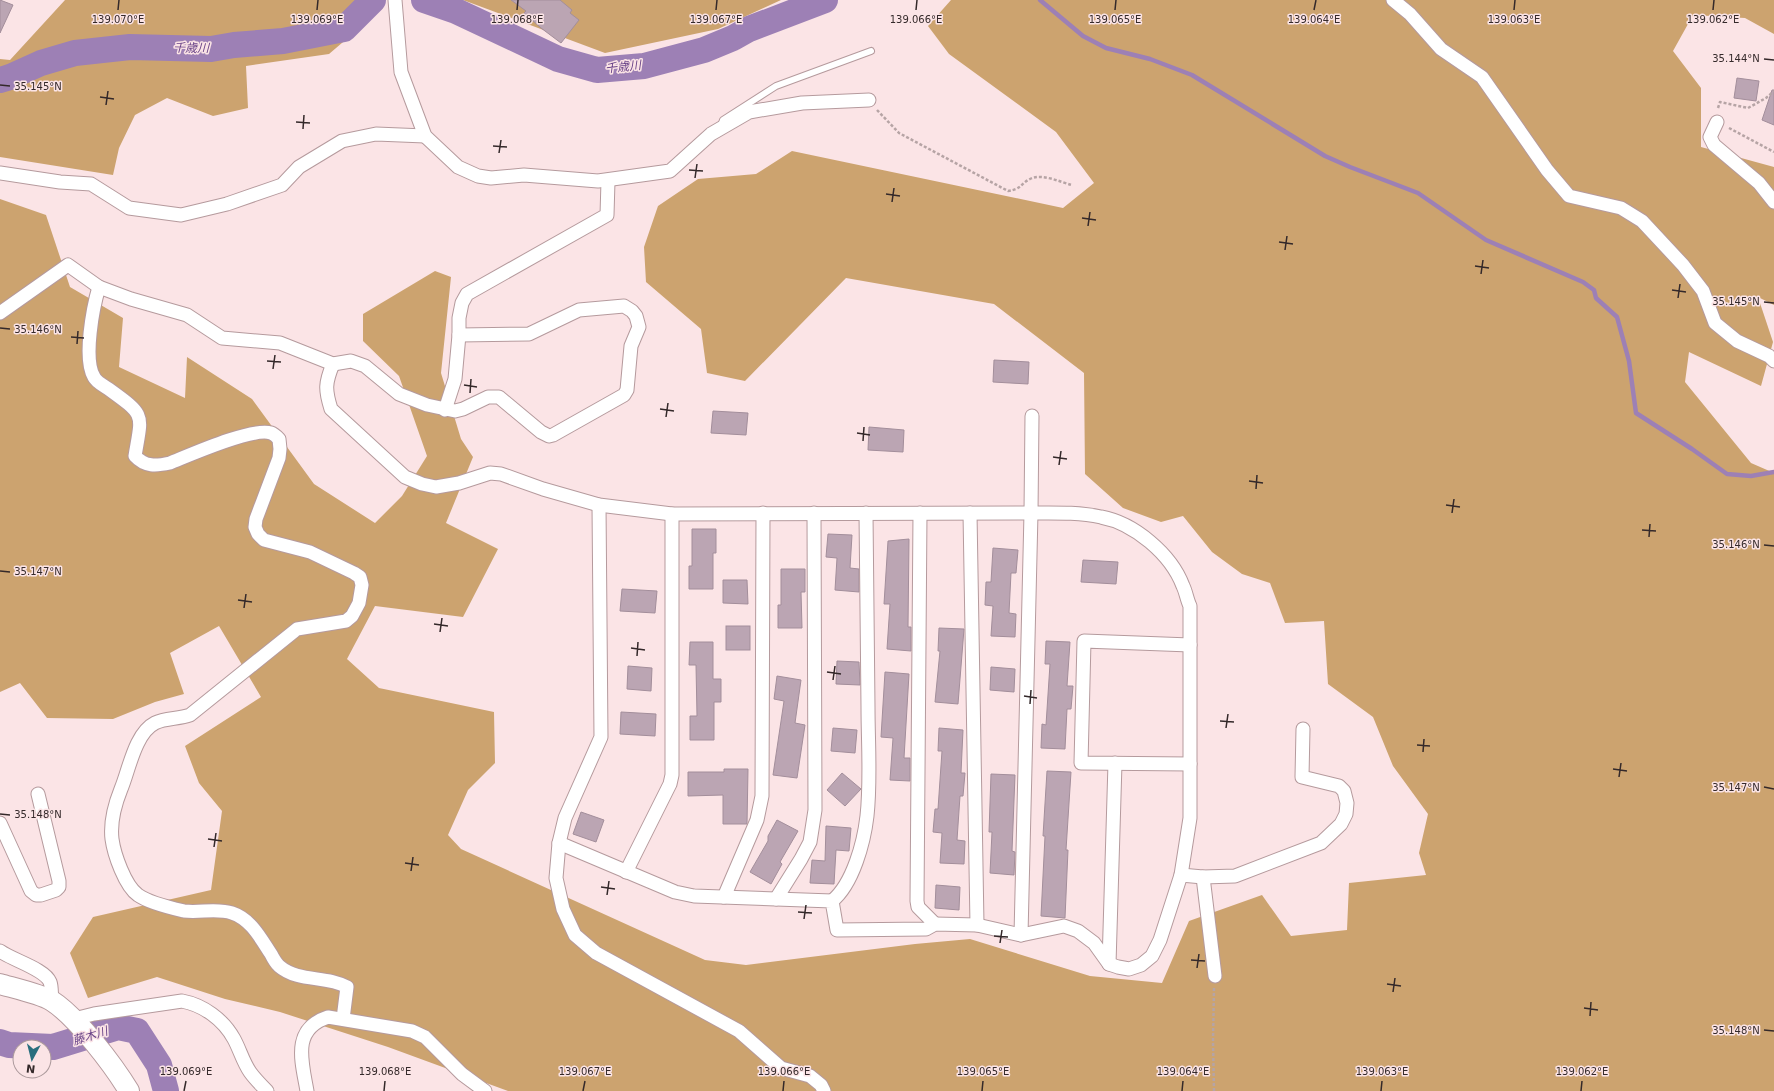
<svg xmlns="http://www.w3.org/2000/svg" width="1774" height="1091" font-family="'DejaVu Sans','Noto Sans JP',sans-serif">
<rect width="100%" height="100%" fill="#fbe4e6"/>
<g fill="#cca36f">
<path d="M 65,0 L 372,0 L 383,8 L 329,54 L 246,66 L 248,108 L 213,116 L 167,98 L 135,115 L 119,148 L 113,175 L 0,157 L 0,59 L 10,60 Z"/>
<path d="M 463,0 L 781,0 L 718,29 L 605,53 Z"/>
<path d="M 951,0 L 1774,0 L 1774,34 L 1745,18 L 1693,15 L 1673,51 L 1701,88 L 1701,147 L 1774,167 L 1774,305 L 1758,297 L 1773,342 L 1761,386 L 1689,352 L 1685,382 L 1751,463 L 1774,473 L 1774,1091 L 508,1091 L 388,1047 L 280,1012 L 225,999 L 157,977 L 88,998 L 70,953 L 93,917 L 211,890 L 222,811 L 199,783 L 185,746 L 261,697 L 219,626 L 170,653 L 184,694 L 155,702 L 113,719 L 47,718 L 20,683 L 0,692 L 0,199 L 46,215 L 70,287 L 123,318 L 119,367 L 185,398 L 187,357 L 252,399 L 314,484 L 375,523 L 402,496 L 427,456 L 399,376 L 363,341 L 363,314 L 435,271 L 451,277 L 441,373 L 461,439 L 473,457 L 446,523 L 498,549 L 463,617 L 375,606 L 347,659 L 379,688 L 494,712 L 495,763 L 468,790 L 448,835 L 461,849 L 705,960 L 746,965 L 915,944 L 970,939 L 1090,976 L 1162,983 L 1189,921 L 1262,895 L 1291,936 L 1347,930 L 1349,883 L 1426,875 L 1419,853 L 1428,814 L 1393,766 L 1373,717 L 1328,684 L 1324,621 L 1285,623 L 1270,583 L 1242,574 L 1212,552 L 1183,516 L 1161,522 L 1123,508 L 1085,474 L 1084,373 L 994,304 L 846,278 L 745,381 L 707,373 L 701,329 L 646,282 L 644,247 L 658,206 L 698,179 L 756,174 L 792,151 L 1063,208 L 1094,183 L 1056,132 L 949,54 L 928,26 Z"/>
</g>
<g fill="none" stroke-linecap="round" stroke-linejoin="round">
<path stroke="#9d80b5" stroke-width="4.5" d="M 1040,0 L 1083,36 L 1106,48 L 1150,59 L 1192,75 L 1325,156 L 1350,167 L 1418,193 L 1486,240 L 1583,282 L 1594,290 L 1596,298 L 1617,317 L 1629,361 L 1636,413 L 1692,449 L 1727,474 L 1751,476 L 1774,472"/>
<g stroke="#9d80b5" stroke-width="26">
<path d="M 424,0 L 456,11 L 558,59 L 597,70 L 644,66 L 704,50 L 733,38 L 749,29 L 825,0"/>
<path d="M 0,80 L 10,77 L 41,63 L 75,53 L 130,47 L 211,49 L 234,45 L 283,41 L 344,29 L 373,0"/>
<path d="M 0,1042 L 9,1045 L 53,1047 L 118,1027 L 137,1031 L 159,1065 L 166,1091"/>
</g>
</g>
<g fill="#bba5b3" stroke="#a38e9b">
<path d="M 0,0 L 13,5 L 0,33 Z"/>
<path d="M 511,0 L 560,0 L 572,10 L 570,13 L 579,20 L 561,43 L 541,28 L 524,13 L 526,11 Z"/>
<path d="M 1737,78 L 1759,81 L 1756,101 L 1734,98 Z"/>
<path d="M 1772,90 L 1774,90 L 1774,125 L 1762,120 Z"/>
<path d="M 994,360 L 1029,362 L 1028,384 L 993,382 Z"/>
<path d="M 713,411 L 748,413 L 746,435 L 711,433 Z"/>
<path d="M 869,427 L 904,430 L 903,452 L 868,450 Z"/>
<path d="M 692,529 L 716,529 L 716,553 L 713,553 L 713,589 L 689,589 L 689,566 L 692,566 Z"/>
<path d="M 828,534 L 852,535 L 850,568 L 859,569 L 859,592 L 835,590 L 837,558 L 826,557 Z"/>
<path d="M 909,539 L 908,627 L 911,627 L 911,651 L 887,649 L 890,604 L 884,604 L 888,541 Z"/>
<path d="M 993,548 L 1018,550 L 1016,573 L 1011,573 L 1009,613 L 1016,614 L 1015,637 L 991,636 L 993,606 L 985,605 L 986,582 L 991,582 Z"/>
<path d="M 1083,560 L 1118,562 L 1116,584 L 1081,582 Z"/>
<path d="M 781,569 L 805,569 L 805,592 L 801,592 L 802,628 L 778,628 L 778,605 L 781,605 Z"/>
<path d="M 723,580 L 747,580 L 748,604 L 723,603 Z"/>
<path d="M 622,589 L 657,591 L 655,613 L 620,611 Z"/>
<rect x="726" y="626" width="24" height="24"/>
<path d="M 939,628 L 964,629 L 958,704 L 935,702 L 940,651 L 938,651 Z"/>
<path d="M 1046,641 L 1070,642 L 1067,686 L 1073,686 L 1071,709 L 1067,709 L 1065,749 L 1041,748 L 1042,724 L 1046,725 L 1050,664 L 1045,664 Z"/>
<path d="M 690,642 L 713,642 L 713,679 L 721,679 L 721,702 L 714,702 L 714,740 L 690,740 L 690,716 L 697,716 L 696,665 L 689,665 Z"/>
<path d="M 837,661 L 859,662 L 860,685 L 836,684 Z"/>
<path d="M 628,666 L 652,668 L 651,691 L 627,689 Z"/>
<path d="M 991,667 L 1015,669 L 1014,692 L 990,690 Z"/>
<path d="M 885,672 L 909,674 L 904,758 L 910,758 L 910,781 L 890,780 L 893,738 L 881,737 Z"/>
<path d="M 777,676 L 801,680 L 795,723 L 805,725 L 797,778 L 773,775 L 784,701 L 774,699 Z"/>
<path d="M 621,712 L 656,714 L 655,736 L 620,734 Z"/>
<path d="M 833,728 L 857,730 L 855,753 L 831,751 Z"/>
<path d="M 939,728 L 963,730 L 961,773 L 965,773 L 963,796 L 960,796 L 957,840 L 965,841 L 964,864 L 940,863 L 942,833 L 933,832 L 935,809 L 938,809 L 942,751 L 938,751 Z"/>
<path d="M 724,769 L 748,769 L 747,824 L 723,824 L 723,795 L 688,796 L 688,772 L 724,772 Z"/>
<path d="M 1047,771 L 1071,772 L 1066,850 L 1068,850 L 1065,918 L 1041,916 L 1045,836 L 1043,836 Z"/>
<path d="M 842,773 L 861,789 L 845,806 L 827,790 Z"/>
<path d="M 991,774 L 1015,775 L 1012,851 L 1015,852 L 1014,875 L 990,873 L 992,832 L 989,832 Z"/>
<path d="M 581,812 L 604,820 L 596,842 L 573,834 Z"/>
<path d="M 777,820 L 798,831 L 780,862 L 782,864 L 771,884 L 750,872 L 768,841 L 768,836 Z"/>
<path d="M 826,826 L 851,828 L 849,851 L 836,850 L 834,884 L 810,883 L 812,860 L 825,861 Z"/>
<path d="M 936,885 L 960,887 L 959,910 L 935,908 Z"/>
</g>
<g fill="none" stroke-linecap="round" stroke-linejoin="round">
<defs>
<path id="service" d="M 721,126 L 723,120 L 776,86 L 871,51"/>
<g id="minor">
<path d="M 395,0 L 401,72 L 425,136 L 458,167 L 478,176 L 491,178 L 524,175 L 598,181 L 670,171 L 711,134 L 749,112 L 802,103 L 869,100"/>
<path d="M 1393,0 L 1410,14 L 1441,49 L 1482,77 L 1547,170 L 1569,196 L 1621,208 L 1642,221 L 1683,265 L 1703,291 L 1715,323 L 1737,341 L 1769,356 L 1774,361"/>
<path d="M 1717,122 L 1710,137 L 1714,145 L 1759,183 L 1774,202"/>
<path d="M 0,173 L 60,182 L 91,184 L 129,208 L 181,215 L 227,204 L 282,185 L 299,167 L 342,141 L 376,134 L 425,136"/>
<path d="M 99,287 C 93,307 83,359 94,377 C 96,382 106,387 110,390 C 146,416 142,414 135,456 C 145,467 156,466 170,463 C 190,455 252,427 271,433 C 274,434 277,437 279,439 L 280,449 L 279,458 L 256,519 L 255,527 L 258,534 L 264,540 L 310,552 L 354,573 L 360,577 L 362,585 L 359,603 L 352,616 L 346,621 L 297,629 L 190,715 C 179,719 165,718 155,723 C 135,733 129,770 121,789 C 115,804 110,822 112,839 C 114,854 125,886 138,895 C 149,903 171,908 184,911 C 200,913 217,908 232,913 C 251,919 261,939 271,954 C 273,958 276,963 279,966 C 299,983 326,975 347,987 L 343,1019"/>
<path d="M 0,313 L 68,265 L 99,287 L 131,299 L 187,315 L 222,338 L 280,343 L 333,364 L 351,361 L 365,366 L 399,394 L 427,405 L 455,411 L 463,409 L 488,397 L 499,397 L 541,432 L 549,436 L 553,435 L 624,395 L 627,390 L 631,346 L 639,327 L 636,316 L 632,311 L 624,306 L 579,310 L 529,334 L 459,335"/>
<path d="M 333,364 C 325,383 325,390 331,409 L 405,477 L 422,484 L 436,487 L 459,483 L 490,473 L 501,474 L 543,489 L 599,505 L 672,514 L 1031,513 C 1054,513 1078,512 1101,517 C 1134,523 1171,554 1183,586 C 1186,592 1187,600 1190,606 L 1190,818 L 1181,875 L 1160,940 L 1152,956 L 1141,965 L 1129,969 L 1118,967 L 1109,964 L 1094,943 L 1078,931 L 1064,926 L 1021,935 L 977,925 L 935,924 L 926,929 L 837,930 L 832,901 L 694,896 L 675,892 L 559,843"/>
<path d="M 445,410 L 455,379 L 459,335 L 459,318 L 462,303 L 467,294 L 607,215 L 608,181"/>
<path d="M 599,505 L 601,737 L 565,818 L 559,843 L 556,878 L 563,909 L 575,935 L 596,953 L 739,1031 L 781,1068 L 810,1076 L 821,1085 L 824,1091"/>
<path d="M 920,513 L 917,901 L 918,907 L 935,924"/>
<path d="M 970,513 L 977,925"/>
<path d="M 1190,645 L 1084,641 L 1081,763 L 1190,764"/>
<path d="M 0,823 L 31,891 L 36,895 L 41,895 L 56,890 L 59,887 L 59,881 L 38,794"/>
<path d="M 626,872 L 670,784 L 672,775 L 672,514"/>
<path d="M 1181,875 L 1203,877 L 1235,876 L 1321,843 L 1341,824 L 1346,814 L 1347,803 L 1344,791 L 1339,786 L 1302,777 L 1303,729"/>
<path d="M 1203,877 L 1215,976"/>
<path d="M 724,897 L 757,820 L 762,796 L 763,513"/>
<path d="M 776,899 L 801,859 L 810,842 L 815,810 L 814,513"/>
<path d="M 832,901 C 853,884 864,842 867,816 C 871,780 868,743 868,707 C 867,642 867,578 866,513"/>
<path d="M 1021,935 L 1031,513 L 1032,416"/>
<path d="M 0,951 C 12,960 45,969 50,982 C 52,987 51,995 52,1001"/>
<path d="M 1109,964 L 1115,763"/>
<path d="M 74,1019 L 94,1014 L 182,1001 C 203,1005 223,1019 234,1039 C 240,1050 243,1062 250,1072 C 255,1079 261,1085 267,1091"/>
<path d="M 307,1091 C 302,1062 291,1029 328,1017 L 412,1031 L 425,1037 L 462,1074 L 485,1091"/>
</g>
<path id="primary" d="M 0,984 C 14,988 41,994 52,1001 C 77,1017 114,1066 129,1091"/>
</defs>
<use href="#service" stroke="#b59a9d" stroke-width="8"/>
<use href="#minor" stroke="#b59a9d" stroke-width="15"/>
<use href="#primary" stroke="#b59a9d" stroke-width="22"/>
<g stroke="#b6a4a5" stroke-width="2.5" stroke-dasharray="3 2" stroke-linecap="butt">
<path d="M 1718,108 L 1720,102 L 1748,108 L 1766,98 L 1774,91"/>
<path d="M 877,110 L 899,133 L 1008,191 C 1022,189 1020,184 1030,179 C 1042,173 1060,182 1072,185"/>
<path d="M 1729,128 L 1774,152"/>
<path d="M 1214,1091 L 1213,1041 L 1214,988"/>
</g>
<use href="#service" stroke="#fff" stroke-width="6"/>
<use href="#minor" stroke="#fff" stroke-width="13"/>
<use href="#primary" stroke="#fff" stroke-width="20"/>
</g>
<path fill="none" stroke="#34292a" stroke-width="1.5" d="M 118,10 L 119,0M 317,10 L 318,0M 517,10 L 518,0M 716,10 L 717,0M 916,10 L 917,0M 1115,10 L 1116,0M 1314,10 L 1316,0M 1514,10 L 1515,0M 1713,10 L 1714,0M 1764,59 L 1774,60M 0,85 L 10,86M 100,97 L 114,99M 106,105 L 108,91M 296,122 L 310,123M 303,129 L 304,115M 493,146 L 507,147M 499,153 L 501,140M 689,170 L 703,171M 695,178 L 697,164M 886,194 L 900,196M 892,202 L 894,188M 1082,218 L 1096,220M 1088,226 L 1090,212M 1279,242 L 1293,244M 1285,250 L 1287,236M 1475,266 L 1489,268M 1481,274 L 1483,260M 1672,290 L 1686,292M 1678,298 L 1680,284M 1764,302 L 1774,303M 0,328 L 10,329M 71,337 L 84,338M 77,344 L 78,331M 267,361 L 281,362M 273,369 L 275,355M 464,385 L 477,387M 470,393 L 471,379M 660,409 L 674,411M 666,417 L 668,403M 857,433 L 870,435M 863,441 L 864,427M 1053,457 L 1067,459M 1059,465 L 1061,451M 1249,481 L 1263,483M 1256,489 L 1257,475M 1446,505 L 1460,507M 1452,513 L 1454,499M 1642,530 L 1656,531M 1649,537 L 1650,524M 1764,545 L 1774,546M 0,571 L 10,572M 238,600 L 252,602M 244,608 L 246,594M 434,624 L 448,626M 440,632 L 442,618M 631,648 L 645,650M 637,656 L 638,642M 827,672 L 841,674M 833,680 L 835,666M 1024,696 L 1037,698M 1030,704 L 1031,690M 1220,721 L 1234,722M 1226,728 L 1228,714M 1417,745 L 1430,746M 1423,752 L 1424,739M 1613,769 L 1627,771M 1619,777 L 1621,763M 1764,787 L 1774,789M 0,814 L 10,815M 208,839 L 222,841M 214,847 L 216,833M 405,863 L 419,865M 411,871 L 413,857M 601,887 L 615,889M 607,895 L 609,881M 798,912 L 812,913M 804,919 L 806,905M 994,936 L 1008,937M 1000,943 L 1002,930M 1191,960 L 1205,961M 1197,968 L 1199,954M 1387,984 L 1401,986M 1393,992 L 1395,978M 1584,1008 L 1598,1010M 1590,1016 L 1591,1002M 1764,1030 L 1774,1031M 184,1091 L 186,1081M 384,1091 L 385,1081M 583,1091 L 585,1081M 783,1091 L 784,1081M 982,1091 L 983,1081M 1182,1091 L 1183,1081M 1381,1091 L 1382,1081M 1581,1091 L 1582,1081"/>
<g text-anchor="middle" stroke-width="3" stroke-linejoin="round" paint-order="stroke">
<g font-size="12" font-style="italic" fill="#6a4488" stroke="#fbe4e6">
<text transform="translate(191 48) rotate(1)" y="4">千歳川</text>
<text transform="translate(623 67) rotate(-6)" y="4">千歳川</text>
<text transform="translate(90 1036) rotate(-17)" y="4">藤木川</text>
</g>
</g>
<g font-size="10" text-anchor="middle" fill="#34292a" stroke="#fbe4e6" stroke-width="3" stroke-linejoin="round" paint-order="stroke">
<text x="118" y="23">139.070°E</text>
<text x="317" y="23">139.069°E</text>
<text x="517" y="23">139.068°E</text>
<text x="716" y="23">139.067°E</text>
<text x="916" y="23">139.066°E</text>
<text x="1115" y="23">139.065°E</text>
<text x="1314" y="23">139.064°E</text>
<text x="1514" y="23">139.063°E</text>
<text x="1713" y="23">139.062°E</text>
<text x="1736" y="62">35.144°N</text>
<text x="38" y="90">35.145°N</text>
<text x="1736" y="305">35.145°N</text>
<text x="38" y="333">35.146°N</text>
<text x="1736" y="548">35.146°N</text>
<text x="38" y="575">35.147°N</text>
<text x="1736" y="791">35.147°N</text>
<text x="38" y="818">35.148°N</text>
<text x="1736" y="1034">35.148°N</text>
<text x="186" y="1075">139.069°E</text>
<text x="385" y="1075">139.068°E</text>
<text x="585" y="1075">139.067°E</text>
<text x="784" y="1075">139.066°E</text>
<text x="983" y="1075">139.065°E</text>
<text x="1183" y="1075">139.064°E</text>
<text x="1382" y="1075">139.063°E</text>
<text x="1582" y="1075">139.062°E</text>
</g>
<g transform="translate(32 1059) rotate(187)"><circle r="19" fill="#fbe4e6" stroke="#ab999b"/>
<path d="M0-3L7 15L0 10L-7 15Z" fill="#296e7e"/>
<text y="-6" font-size="11" font-weight="bold" text-anchor="middle" fill="#34292a">N</text>
</g>
</svg>
